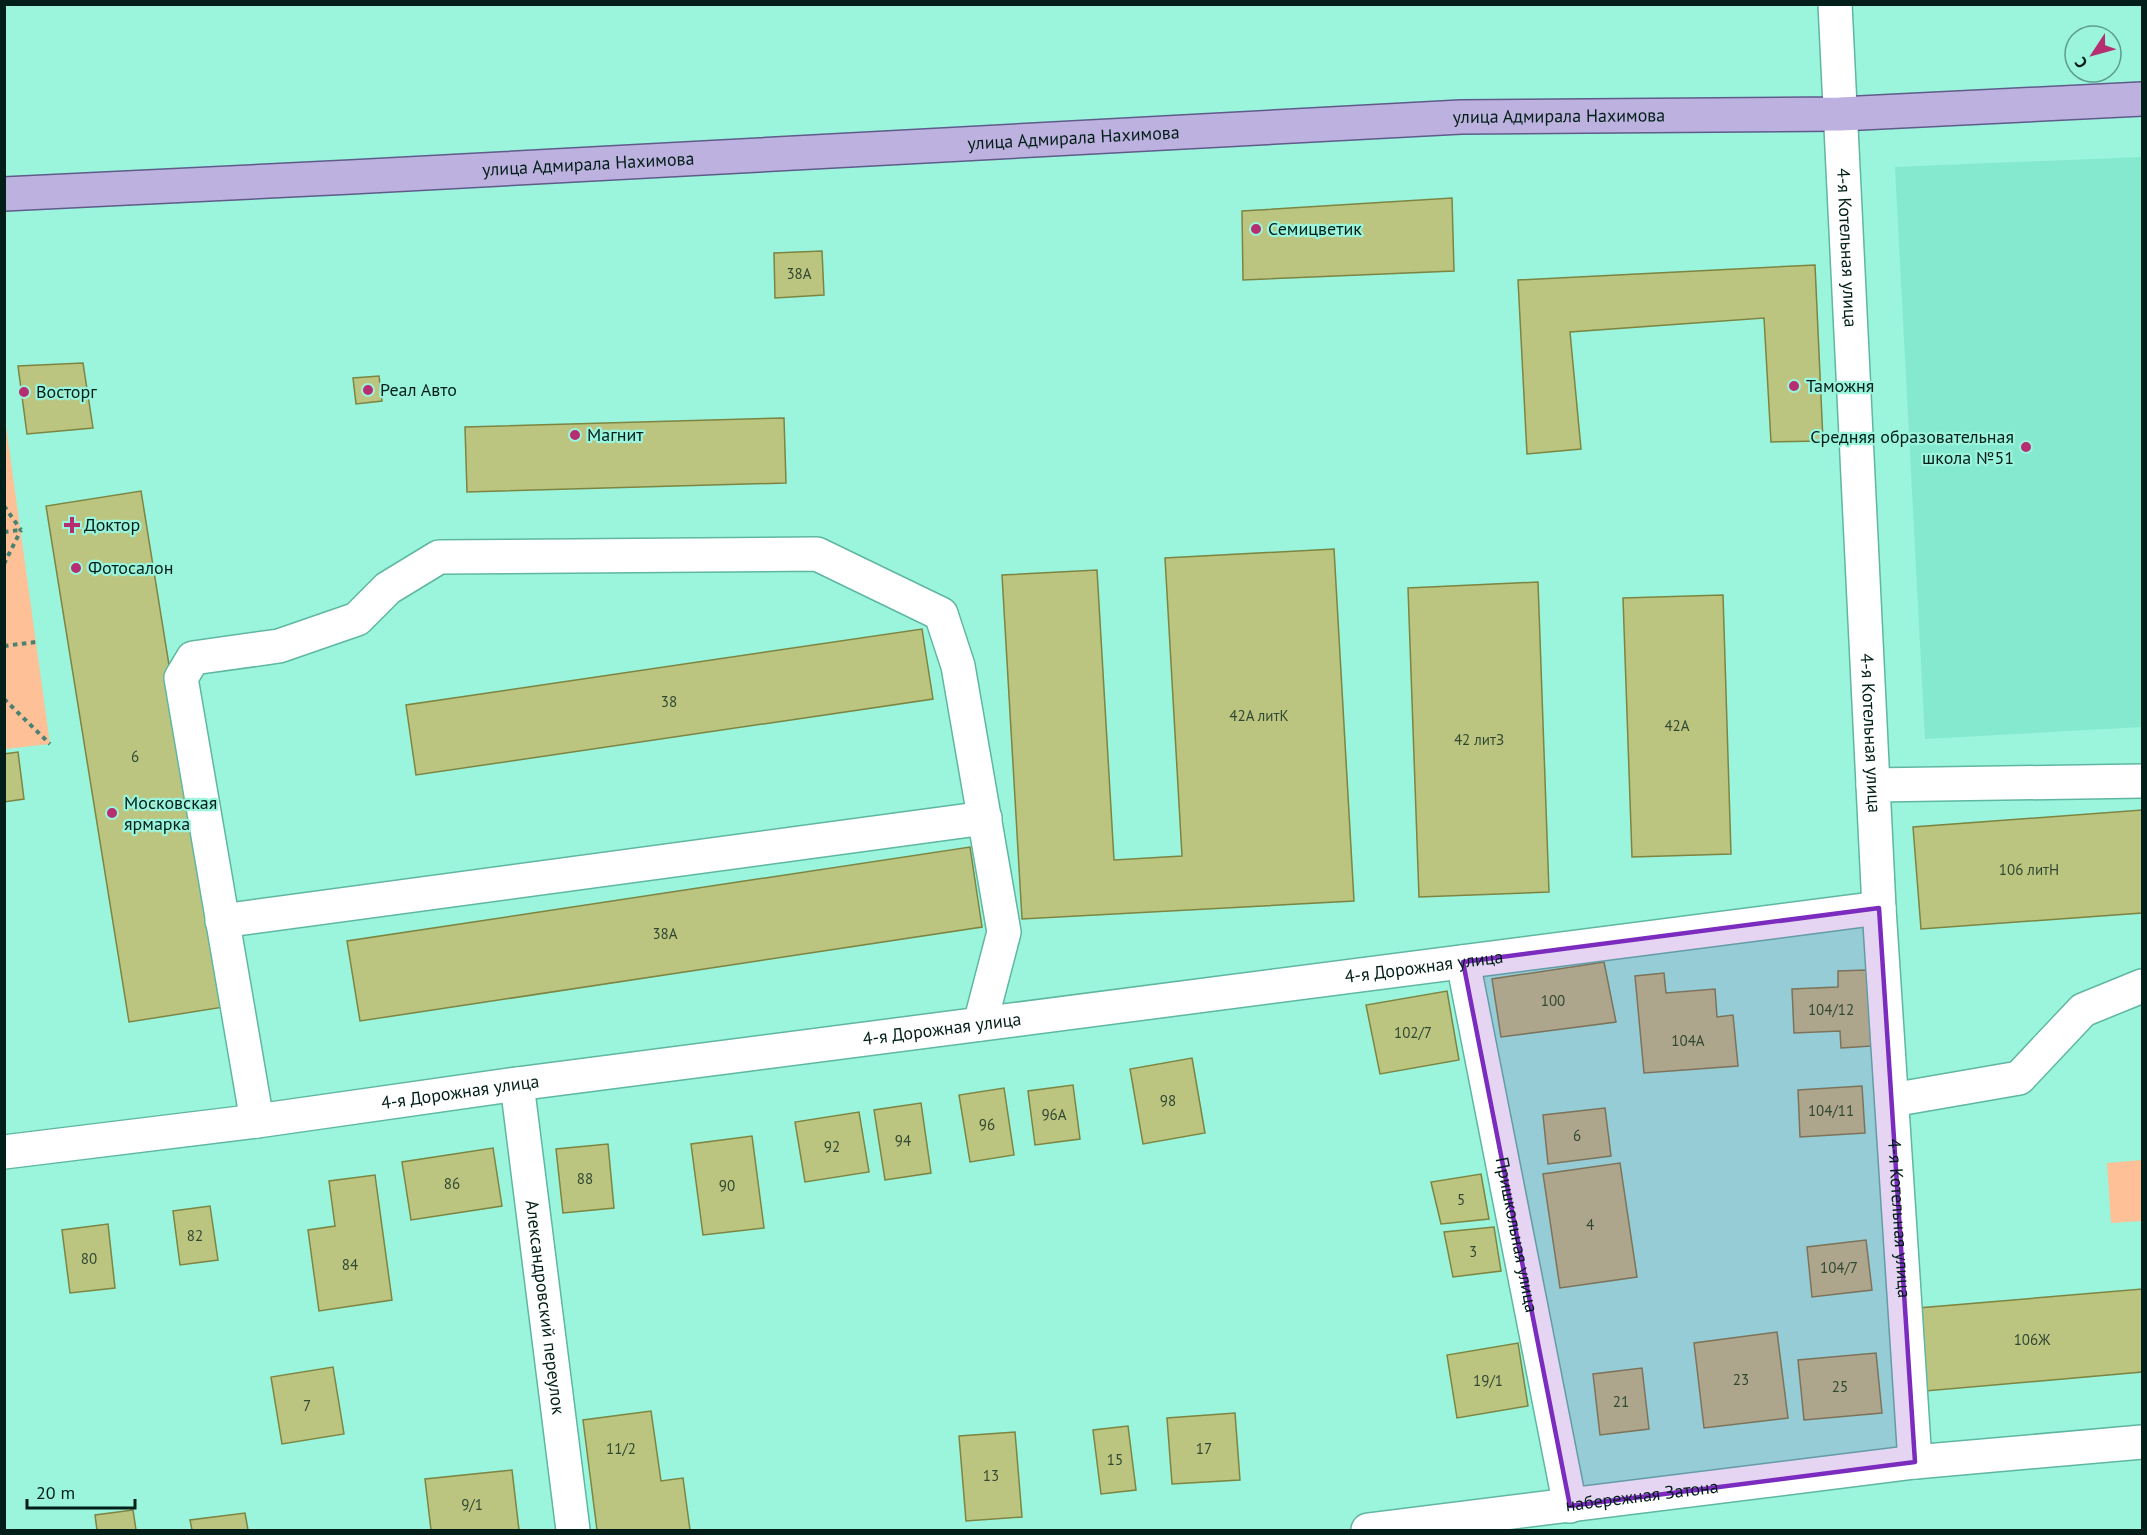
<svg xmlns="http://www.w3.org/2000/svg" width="2147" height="1535" font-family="'PT Sans',sans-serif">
<rect width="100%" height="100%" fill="#9bf4dc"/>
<path fill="#85e9cf" d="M 2142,157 L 2142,727 L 1925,739 L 1895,167 Z"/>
<g fill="#fdc097">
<path d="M 4,412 L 50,744 L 5,749 L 4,749 Z"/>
<path d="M 2142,1160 L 2142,1221 L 2111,1223 L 2107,1163 Z"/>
</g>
<g fill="#bbc580" stroke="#7c8541" stroke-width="1.5">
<path d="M 1452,198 L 1454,271 L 1243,280 L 1242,211 Z"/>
<path d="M 822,251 L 824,295 L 775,298 L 774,253 Z"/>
<path d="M 1815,265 L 1823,441 L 1771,442 L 1764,318 L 1570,332 L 1581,449 L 1527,454 L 1518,280 Z"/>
<path d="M 83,363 L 93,428 L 27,434 L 18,366 Z"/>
<path d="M 379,376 L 382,401 L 356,404 L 353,378 Z"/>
<path d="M 784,418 L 786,483 L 467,492 L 465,427 Z"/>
<path d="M 141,491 L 224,1007 L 129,1022 L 46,506 Z"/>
<path d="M 1334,549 L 1354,901 L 1022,919 L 1002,575 L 1097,570 L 1114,860 L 1182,856 L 1165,558 Z"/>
<path d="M 1538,582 L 1549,892 L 1419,897 L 1408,588 Z"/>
<path d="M 1723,595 L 1731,854 L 1632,857 L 1623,598 Z"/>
<path d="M 922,629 L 933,699 L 416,775 L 406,705 Z"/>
<path d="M 18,752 L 24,799 L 4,802 L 4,754 Z"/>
<path d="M 2142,810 L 2142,913 L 1921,929 L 1913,827 Z"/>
<path d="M 970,847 L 982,927 L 360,1021 L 347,941 Z"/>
<path d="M 1604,962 L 1616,1022 L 1501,1037 L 1492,979 Z"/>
<path d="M 1867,970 L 1871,1046 L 1841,1048 L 1840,1031 L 1794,1033 L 1792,989 L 1838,987 L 1838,971 Z"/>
<path d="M 1664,973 L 1666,993 L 1715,989 L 1717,1017 L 1733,1015 L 1738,1066 L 1644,1073 L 1635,976 Z"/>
<path d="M 1447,991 L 1459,1060 L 1380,1074 L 1366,1005 Z"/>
<path d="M 1192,1058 L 1205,1133 L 1143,1144 L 1130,1069 Z"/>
<path d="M 1073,1085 L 1080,1139 L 1035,1145 L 1028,1091 Z"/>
<path d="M 1862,1086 L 1865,1133 L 1800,1137 L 1798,1090 Z"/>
<path d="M 1004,1088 L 1014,1155 L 970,1162 L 959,1095 Z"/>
<path d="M 921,1103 L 931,1173 L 885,1180 L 874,1110 Z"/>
<path d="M 1605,1108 L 1611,1156 L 1548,1164 L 1543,1115 Z"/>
<path d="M 859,1112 L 869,1172 L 805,1182 L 795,1122 Z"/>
<path d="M 752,1136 L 764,1228 L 703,1235 L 691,1144 Z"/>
<path d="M 608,1144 L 614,1208 L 563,1213 L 556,1149 Z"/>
<path d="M 493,1148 L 502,1206 L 411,1220 L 402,1162 Z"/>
<path d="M 1620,1163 L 1637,1277 L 1560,1288 L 1543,1174 Z"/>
<path d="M 1481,1174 L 1489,1219 L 1441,1224 L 1431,1182 Z"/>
<path d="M 375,1175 L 392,1300 L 319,1311 L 308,1230 L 335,1226 L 329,1181 Z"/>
<path d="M 210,1206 L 218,1260 L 180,1265 L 173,1211 Z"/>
<path d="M 108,1224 L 115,1288 L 70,1293 L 62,1230 Z"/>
<path d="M 1494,1227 L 1501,1271 L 1453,1277 L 1444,1232 Z"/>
<path d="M 1866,1240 L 1872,1290 L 1812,1297 L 1807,1247 Z"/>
<path d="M 2142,1289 L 2142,1372 L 1925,1391 L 1918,1308 Z"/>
<path d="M 1777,1332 L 1788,1418 L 1704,1428 L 1694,1343 Z"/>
<path d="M 1518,1343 L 1528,1406 L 1457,1418 L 1447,1355 Z"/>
<path d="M 1876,1353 L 1882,1413 L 1804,1420 L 1798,1360 Z"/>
<path d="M 333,1367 L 344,1434 L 282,1444 L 271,1377 Z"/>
<path d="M 1642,1368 L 1649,1429 L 1600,1435 L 1593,1374 Z"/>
<path d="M 651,1411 L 661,1481 L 683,1478 L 690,1530 L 597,1530 L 583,1420 Z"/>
<path d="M 1235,1413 L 1240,1480 L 1172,1484 L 1167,1418 Z"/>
<path d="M 1128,1426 L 1136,1490 L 1101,1494 L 1093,1430 Z"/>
<path d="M 1015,1432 L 1022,1517 L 966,1521 L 959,1436 Z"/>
<path d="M 512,1470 L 519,1530 L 431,1530 L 425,1479 Z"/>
<path d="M 133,1510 L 136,1530 L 97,1530 L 95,1515 Z"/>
<path d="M 245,1513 L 248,1530 L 192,1530 L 190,1520 Z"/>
</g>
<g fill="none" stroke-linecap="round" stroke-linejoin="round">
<defs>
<g id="minor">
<path id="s1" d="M 1835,4 L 1879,908 L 1915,1462"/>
<path d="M 1873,785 L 2142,781"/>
<path d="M 222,921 L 985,818"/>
<path id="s2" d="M 1463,962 L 1570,1506"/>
<path id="s3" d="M 517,1084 L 573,1530"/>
<path d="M 1892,1100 L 2019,1078 L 2083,1010 L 2142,986"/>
<path d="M 257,1121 L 181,678 L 193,658 L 279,646 L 357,619 L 388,588 L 439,557 L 817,554 L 941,614 L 958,666 L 1004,932 L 980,1024"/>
<path id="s4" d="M 4,1152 L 257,1121 L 517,1084 L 1879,908"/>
<path id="s5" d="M 1368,1530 L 1915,1462 L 2142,1442"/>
</g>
<g id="major">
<path id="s6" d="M 4,194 L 351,177 L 1461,117 L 1840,114 L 2142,99"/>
</g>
</defs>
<use href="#minor" stroke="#5fb7a1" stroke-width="36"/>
<use href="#major" stroke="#5f5c8b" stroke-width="36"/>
<g stroke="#498273" stroke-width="4" stroke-dasharray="4.5 4.5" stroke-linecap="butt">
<path d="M 4,506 L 21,530"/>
<path d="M 4,532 L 20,530"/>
<path d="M 4,564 L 21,530"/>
<path d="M 4,646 L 36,642"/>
<path d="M 4,699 L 50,744"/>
</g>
<use href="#minor" stroke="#fff" stroke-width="33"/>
<use href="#major" stroke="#bdb1df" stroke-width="33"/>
</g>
<path fill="#7b2cbf" fill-opacity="0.2" stroke="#7b2cbf" stroke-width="4.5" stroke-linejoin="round" d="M 1879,908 L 1915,1462 L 1570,1506 L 1463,962 Z"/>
<g fill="#b52e70" stroke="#9bf4dc" stroke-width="2">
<circle cx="1256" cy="229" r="6"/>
<circle cx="1794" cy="386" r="6"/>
<circle cx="368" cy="390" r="6"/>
<circle cx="24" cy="392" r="6"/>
<circle cx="575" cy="435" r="6"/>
<circle cx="2026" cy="447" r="6"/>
<path d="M69 516h6v6h6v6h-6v6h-6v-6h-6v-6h6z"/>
<circle cx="76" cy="568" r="6"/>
<circle cx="112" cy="813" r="6"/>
</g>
<g text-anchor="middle" stroke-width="4.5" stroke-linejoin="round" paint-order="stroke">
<g font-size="15" fill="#304832">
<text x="799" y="279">38А</text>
<text x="669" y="707">38</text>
<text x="1259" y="721">42А литК</text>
<text x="1677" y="731">42А</text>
<text x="1479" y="745">42 литЗ</text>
<text x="135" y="762">6</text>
<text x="2029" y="875">106 литН</text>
<text x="665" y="939">38А</text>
<text x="1553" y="1006">100</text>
<text x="1831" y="1015">104/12</text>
<text x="1413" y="1038">102/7</text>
<text x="1688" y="1046">104А</text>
<text x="1168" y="1106">98</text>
<text x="1831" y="1116">104/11</text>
<text x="1054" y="1120">96А</text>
<text x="987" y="1130">96</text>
<text x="1577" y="1141">6</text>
<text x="903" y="1146">94</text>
<text x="832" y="1152">92</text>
<text x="585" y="1184">88</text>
<text x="452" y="1189">86</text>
<text x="727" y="1191">90</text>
<text x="1461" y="1205">5</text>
<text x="1590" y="1230">4</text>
<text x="195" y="1241">82</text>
<text x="1473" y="1257">3</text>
<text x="89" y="1264">80</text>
<text x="350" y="1270">84</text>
<text x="1839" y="1273">104/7</text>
<text x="2032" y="1345">106Ж</text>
<text x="1741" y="1385">23</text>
<text x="1488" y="1386">19/1</text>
<text x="1840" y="1392">25</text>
<text x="1621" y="1407">21</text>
<text x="307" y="1411">7</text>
<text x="621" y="1454">11/2</text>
<text x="1204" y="1454">17</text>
<text x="1115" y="1465">15</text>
<text x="991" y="1481">13</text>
<text x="472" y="1510">9/1</text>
</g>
<g font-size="18" fill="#021e18" stroke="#9bf4dc">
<text dy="6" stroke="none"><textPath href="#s6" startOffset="1557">улица Адмирала Нахимова</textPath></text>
<text dy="6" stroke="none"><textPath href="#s6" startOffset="1071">улица Адмирала Нахимова</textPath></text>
<text dy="6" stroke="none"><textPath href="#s6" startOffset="585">улица Адмирала Нахимова</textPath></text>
<text dy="6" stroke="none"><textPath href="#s1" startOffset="244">4-я Котельная улица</textPath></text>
<text dy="6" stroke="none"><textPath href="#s1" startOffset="730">4-я Котельная улица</textPath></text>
<text dy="6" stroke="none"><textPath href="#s4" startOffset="1432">4-я Дорожная улица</textPath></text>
<text dy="6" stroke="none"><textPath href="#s4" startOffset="946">4-я Дорожная улица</textPath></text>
<text dy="6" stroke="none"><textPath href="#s4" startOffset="460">4-я Дорожная улица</textPath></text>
<text dy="6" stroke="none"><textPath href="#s1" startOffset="1216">4-я Котельная улица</textPath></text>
<text dy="6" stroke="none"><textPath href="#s2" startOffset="278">Пришкольная улица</textPath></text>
<text dy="6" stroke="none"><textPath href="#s3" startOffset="225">Александровский переулок</textPath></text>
<text dy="6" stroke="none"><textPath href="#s5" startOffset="276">набережная Затона</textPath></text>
</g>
<g font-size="18" fill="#021e18" stroke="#9bf4dc" text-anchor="start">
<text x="1268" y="235">Семицветик</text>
<text x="1806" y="392">Таможня</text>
<text x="380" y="396">Реал Авто</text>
<text x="36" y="398">Восторг</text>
<text x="587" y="441">Магнит</text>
<text x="2014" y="443" text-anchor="end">Средняя образовательная<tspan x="2014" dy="21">школа №51</tspan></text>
<text x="84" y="531">Доктор</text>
<text x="88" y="574">Фотосалон</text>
<text x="124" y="809">Московская<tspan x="124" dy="21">ярмарка</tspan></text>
</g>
</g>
<rect width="2147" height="1535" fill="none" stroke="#021e18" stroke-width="12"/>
<g transform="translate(2093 54) rotate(234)"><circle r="28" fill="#9bf4dc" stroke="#5e9e8e" stroke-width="1.5"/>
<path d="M0-4.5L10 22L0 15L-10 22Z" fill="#b52e70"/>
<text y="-9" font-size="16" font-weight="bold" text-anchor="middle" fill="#021e18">С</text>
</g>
<path d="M27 1499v9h108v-9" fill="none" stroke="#021e18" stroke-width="3"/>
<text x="36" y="1499" font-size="18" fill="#021e18" stroke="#9bf4dc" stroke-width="4.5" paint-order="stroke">20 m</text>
</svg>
